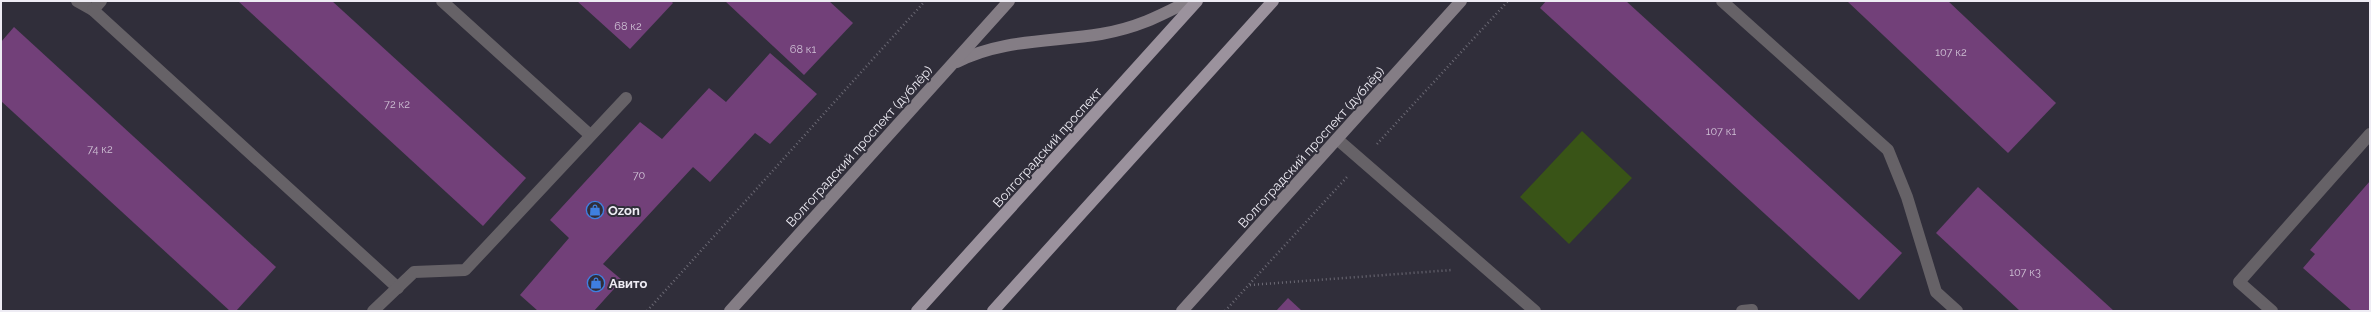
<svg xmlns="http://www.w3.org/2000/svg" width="2371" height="312" font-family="Raleway,sans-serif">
<rect width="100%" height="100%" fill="#302e3a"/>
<path fill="#395417" d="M 1582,131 L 1632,178 L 1569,244 L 1520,197 Z"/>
<g fill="#724079">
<path d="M 238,1 L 332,1 L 526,178 L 483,226 Z"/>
<path d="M 577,1 L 671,1 L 673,3 L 630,49 Z"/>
<path d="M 725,1 L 829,1 L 853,23 L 804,75 Z"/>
<path d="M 1546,1 L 1626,1 L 1902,253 L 1859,300 L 1540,8 Z"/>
<path d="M 1847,1 L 1948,1 L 2056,103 L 2008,153 Z"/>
<path d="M 14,27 L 276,267 L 236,311 L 230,311 L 1,101 L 1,42 Z"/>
<path d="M 770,53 L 817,94 L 770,144 L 755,133 L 710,182 L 693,167 L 603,264 L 622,280 L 594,311 L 538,311 L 520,295 L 569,238 L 550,220 L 640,122 L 662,139 L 709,88 L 726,102 Z"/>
<path d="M 2370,181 L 2370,311 L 2352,311 L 2303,268 L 2315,254 L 2310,250 Z"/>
<path d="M 1978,187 L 2114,311 L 2020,311 L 1936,233 Z"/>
<path d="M 1288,298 L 1302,311 L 1276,311 Z"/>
</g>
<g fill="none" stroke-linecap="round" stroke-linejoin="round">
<g stroke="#6c6a75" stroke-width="2.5" stroke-dasharray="1 3" stroke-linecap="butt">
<path d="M 1377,144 L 1508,1"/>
<path d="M 1250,285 L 1452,270"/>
<path d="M 647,311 L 925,1"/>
<path d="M 1225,311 L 1347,177"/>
</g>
<g stroke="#666267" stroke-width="12">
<path d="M 77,1 L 93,10 L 101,1"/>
<path d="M 442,1 L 590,135"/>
<path d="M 1722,1 L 1888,150 L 1907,197 L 1936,292 L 1957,311"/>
<path d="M 93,10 L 398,288"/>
<path d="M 1337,139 L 1535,311"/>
<path d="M 373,311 L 414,272 L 465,270 L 626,98"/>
<path d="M 1742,311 L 1752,310"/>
<path d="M 2272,311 L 2239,282 L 2370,134"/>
</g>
<g stroke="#847d85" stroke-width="12">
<path d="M 957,62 C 1001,39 1053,42 1101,34 C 1136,28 1158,17 1189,1"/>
<path d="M 730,311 L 1009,1"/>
<path d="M 1182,311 L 1461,1"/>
</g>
<g stroke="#9b929d" stroke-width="12">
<path d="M 917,311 L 1197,1"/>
<path d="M 993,311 L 1273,1"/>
</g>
</g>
<defs>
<symbol id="shop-ring" viewBox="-11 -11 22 22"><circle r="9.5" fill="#302e3a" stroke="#3f7fe0" stroke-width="1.5"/><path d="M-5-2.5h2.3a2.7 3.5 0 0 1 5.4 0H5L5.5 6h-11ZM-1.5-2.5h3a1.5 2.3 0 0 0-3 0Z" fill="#3f7fe0"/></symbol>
</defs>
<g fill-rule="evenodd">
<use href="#shop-ring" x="585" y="200" width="20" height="20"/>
<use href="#shop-ring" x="586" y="273" width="20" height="20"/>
</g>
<g text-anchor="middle" stroke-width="4" stroke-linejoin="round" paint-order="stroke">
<g font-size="11" fill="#cfc1d5">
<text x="628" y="30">68 к2</text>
<text x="803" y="53">68 к1</text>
<text x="1951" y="56">107 к2</text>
<text x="397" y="108">72 к2</text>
<text x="1721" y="135">107 к1</text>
<text x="100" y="153">74 к2</text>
<text x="639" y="179">70</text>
<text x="2025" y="276">107 к3</text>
</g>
<g font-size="13" fill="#eeecf4" stroke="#302e3a">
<text transform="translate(859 146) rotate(-48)" y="5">Волгоградский проспект (дублёр)</text>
<text transform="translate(1047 147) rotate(-48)" y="5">Волгоградский проспект</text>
<text transform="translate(1311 147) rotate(-48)" y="5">Волгоградский проспект (дублёр)</text>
</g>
<g font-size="13" font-weight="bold" fill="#eeecf4" stroke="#302e3a" text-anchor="start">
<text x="608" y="215">Ozon</text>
<text x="609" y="288">Авито</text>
</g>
</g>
<rect width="2371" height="312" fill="none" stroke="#eeecf4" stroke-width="4"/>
</svg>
